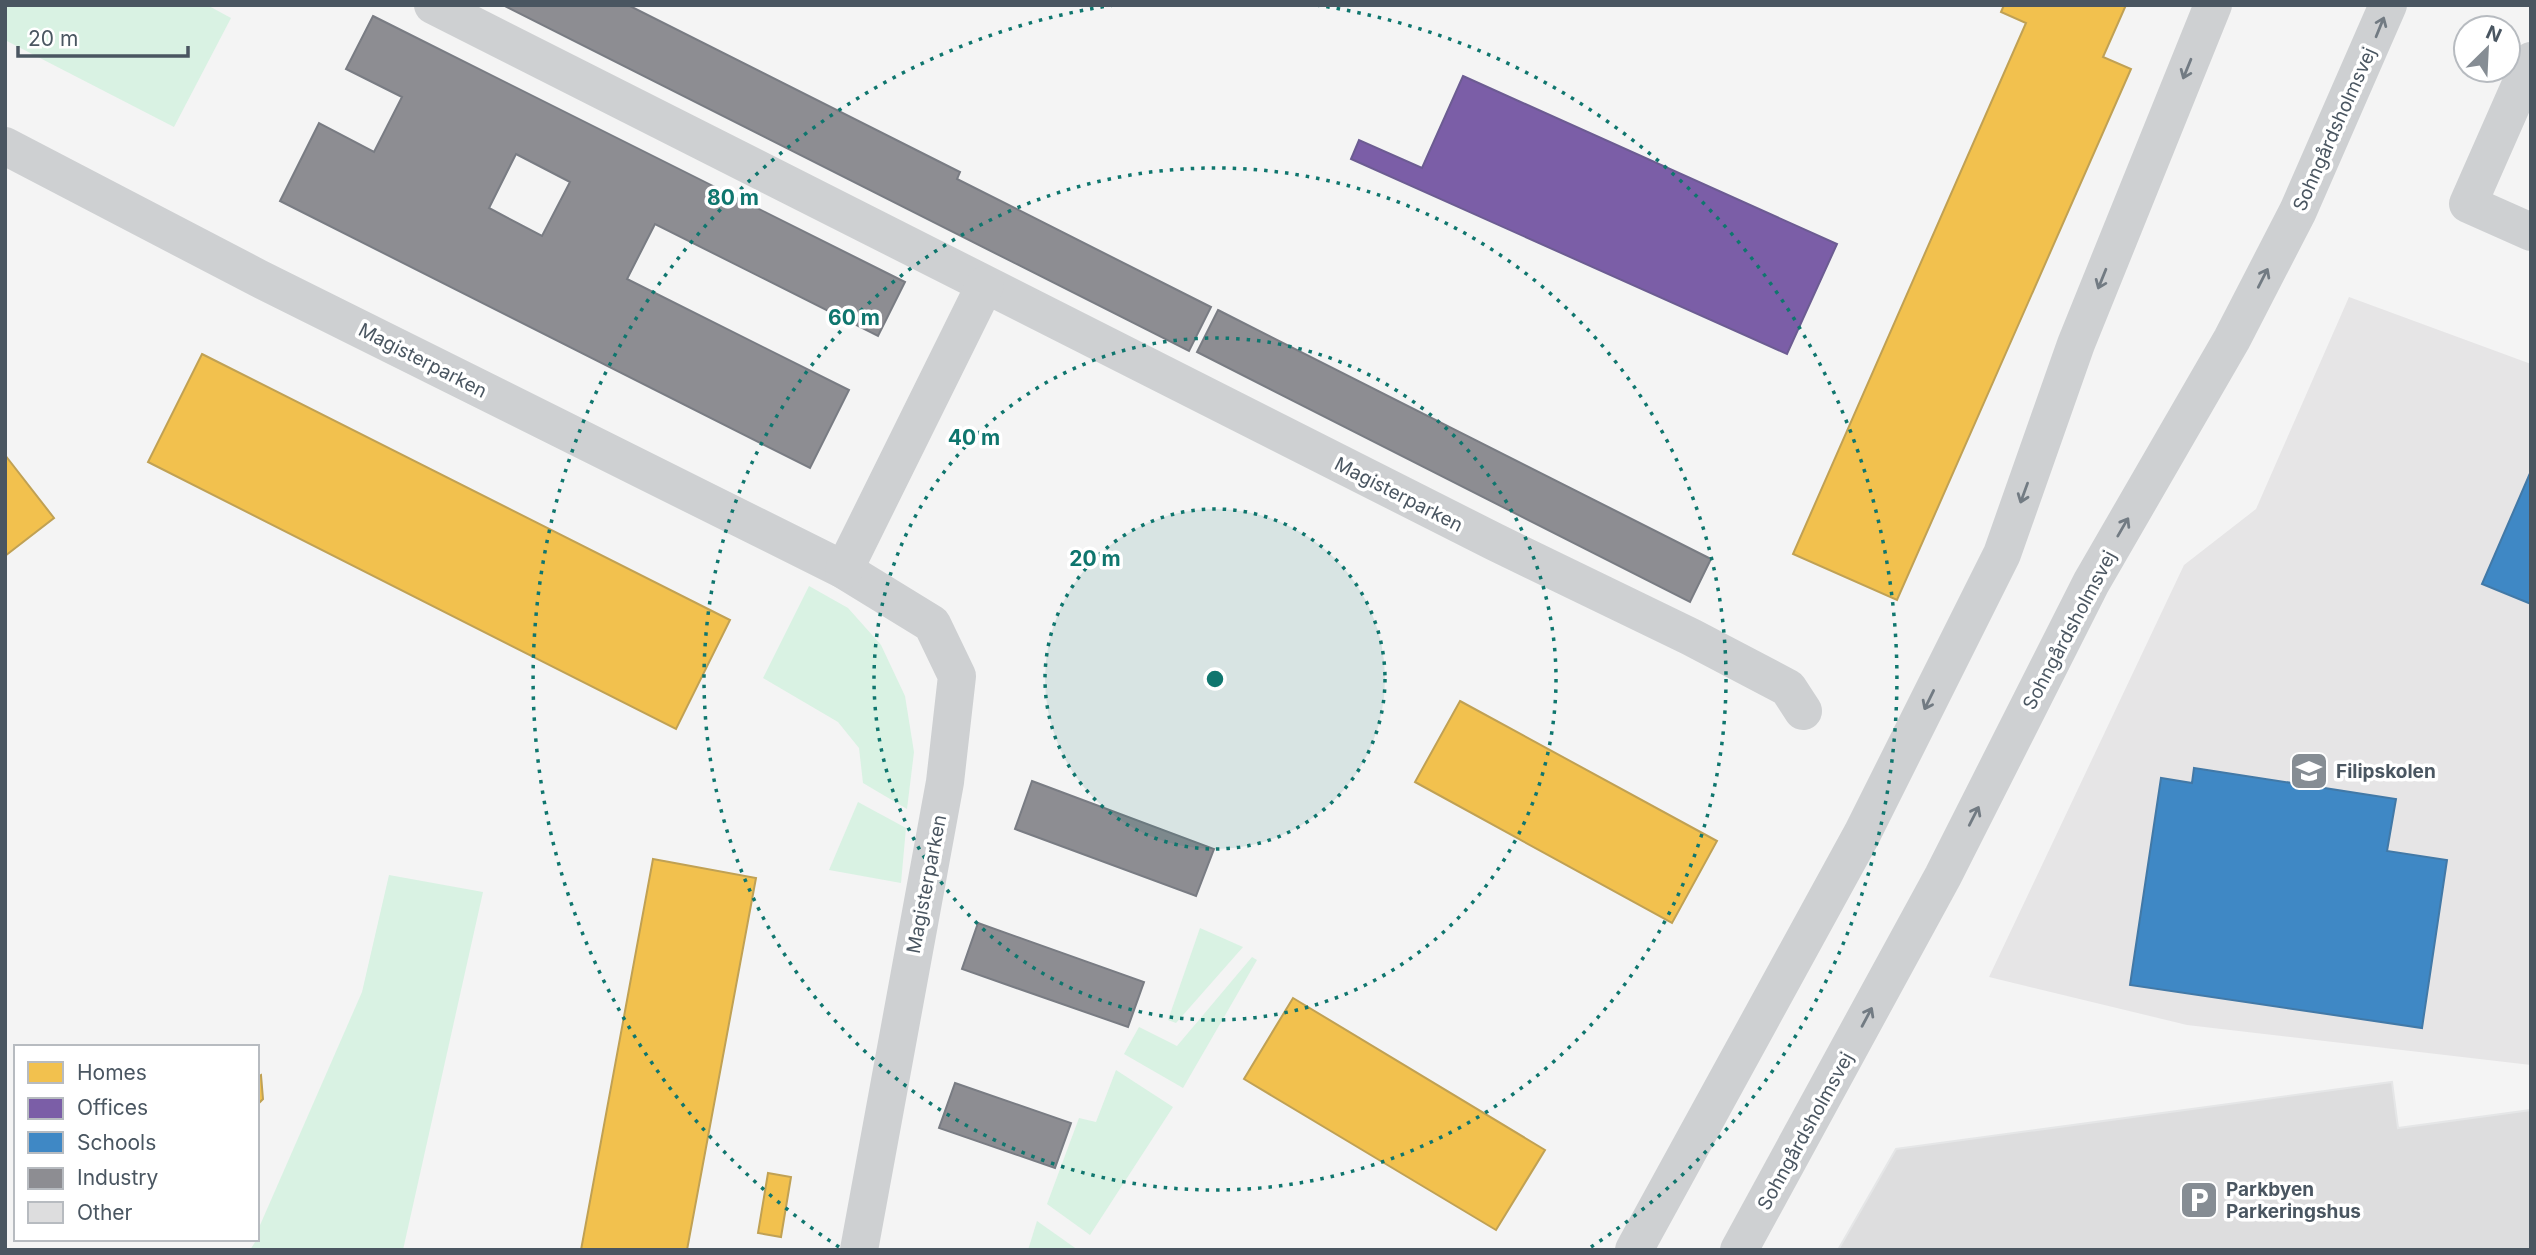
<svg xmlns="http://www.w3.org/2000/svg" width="2536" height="1255" font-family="Inter,sans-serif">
<rect width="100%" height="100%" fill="#f4f4f4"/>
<path fill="#e6e5e6" d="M 2349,297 L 2531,364 L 2531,1065 L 2187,1025 L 1989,977 L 2184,565 L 2256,509 Z"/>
<g fill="#d9f2e3">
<path d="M 5,5 L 207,5 L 231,18 L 174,127 L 5,40 Z"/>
<path d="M 809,586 L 848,608 L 881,645 L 905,696 L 914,752 L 907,809 L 863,783 L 859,748 L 838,722 L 763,678 Z"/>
<path d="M 858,802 L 906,828 L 901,883 L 829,870 Z"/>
<path d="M 389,875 L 483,892 L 403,1250 L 250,1250 L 257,1239 L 257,1232 L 362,992 Z"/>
<path d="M 1200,928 L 1243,947 L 1176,1023 L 1168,1020 Z"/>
<path d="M 1252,957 L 1257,960 L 1183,1088 L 1124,1054 L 1139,1027 L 1177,1046 Z"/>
<path d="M 1116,1070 L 1173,1107 L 1090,1235 L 1047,1204 L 1079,1118 L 1096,1122 Z"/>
<path d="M 1037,1221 L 1078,1250 L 1028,1250 Z"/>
</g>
<g fill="#f2c14e" stroke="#c0a154" stroke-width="2">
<path d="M 2004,5 L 2126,5 L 2103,57 L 2131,69 L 1897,600 L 1793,554 L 2026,23 L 2001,12 Z"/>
<path d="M 202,354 L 730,620 L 676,729 L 148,462 Z"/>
<path d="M 5,455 L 54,518 L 5,556 Z"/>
<path d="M 1460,701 L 1717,841 L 1672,923 L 1415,782 Z"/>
<path d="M 653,859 L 756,878 L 687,1250 L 581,1250 Z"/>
<path d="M 1293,998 L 1545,1150 L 1496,1230 L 1244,1079 Z"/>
<path d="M 261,1075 L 263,1099 L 257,1105 L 257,1077 Z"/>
<path d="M 768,1173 L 791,1177 L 781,1237 L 758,1233 Z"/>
</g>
<path fill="#7b5ea7" stroke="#6c5c92" stroke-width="2" d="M 1463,76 L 1837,244 L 1787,354 L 1351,159 L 1359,140 L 1422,168 Z"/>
<g fill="#3f88c5" stroke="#4279a7" stroke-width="2">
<path d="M 2531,471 L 2531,604 L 2482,584 Z"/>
<path d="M 2194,768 L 2396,799 L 2387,851 L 2447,860 L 2422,1028 L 2130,985 L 2161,778 L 2192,783 Z"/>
</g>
<g fill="#8d8d92" stroke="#797c83" stroke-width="2" fill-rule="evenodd">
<path d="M 503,5 L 628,5 L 960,172 L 957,179 L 1211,307 L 1189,351 Z"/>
<path d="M 373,16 L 905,282 L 878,336 L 655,224 L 627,279 L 849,390 L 810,468 L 280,201 L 319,123 L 374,152 L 402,97 L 346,69 ZM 516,154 L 570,182 L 542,236 L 489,208 Z"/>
<path d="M 1218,310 L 1711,559 L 1690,602 L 1197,352 Z"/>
<path d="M 1032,781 L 1214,849 L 1196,896 L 1015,829 Z"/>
<path d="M 978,923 L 1144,982 L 1128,1027 L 962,969 Z"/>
<path d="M 955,1083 L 1071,1123 L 1055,1168 L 939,1128 Z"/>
</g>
<path fill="#ddddde" stroke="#e5e6e7" stroke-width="2" d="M 2392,1082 L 2398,1128 L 2531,1110 L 2531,1250 L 1838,1250 L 1896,1149 Z"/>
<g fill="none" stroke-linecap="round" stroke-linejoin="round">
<g stroke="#ced0d2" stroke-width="38">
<path d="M 433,5 L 1495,542 L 1691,637 L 1788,688 L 1803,711"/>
<path d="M 2531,61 L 2468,204 L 2531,232"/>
<path d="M 5,146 L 258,278 L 844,570 L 932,624 L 957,676 L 945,782 L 859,1250"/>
<path d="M 844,570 L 985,285"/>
</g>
<g stroke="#ced0d2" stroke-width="38">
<path d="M 1634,1250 L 1862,834 L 2002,554 L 2076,344 L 2213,5"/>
<path d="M 1739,1250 L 1943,876 L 2091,583 L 2232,339 L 2298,211 L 2388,5"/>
</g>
</g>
<defs><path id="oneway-shaft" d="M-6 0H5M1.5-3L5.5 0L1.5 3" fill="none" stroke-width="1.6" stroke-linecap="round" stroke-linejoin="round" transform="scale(1.75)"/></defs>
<g stroke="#727b83">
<use href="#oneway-shaft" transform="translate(2380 27) rotate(-68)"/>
<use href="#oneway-shaft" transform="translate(2187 69) rotate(112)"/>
<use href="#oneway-shaft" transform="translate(2263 278) rotate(-63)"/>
<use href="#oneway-shaft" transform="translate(2102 279) rotate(112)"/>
<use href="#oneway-shaft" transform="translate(2024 493) rotate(110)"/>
<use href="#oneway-shaft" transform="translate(2123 527) rotate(-60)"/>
<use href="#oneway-shaft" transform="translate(1929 700) rotate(116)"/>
<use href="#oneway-shaft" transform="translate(1974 816) rotate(-63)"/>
<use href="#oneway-shaft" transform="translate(1867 1017) rotate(-62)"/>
</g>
<circle cx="1215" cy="679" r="170" fill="#0f766e" fill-opacity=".12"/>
<g fill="none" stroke="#0f766e" stroke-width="3.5" stroke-dasharray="3.5 7">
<circle cx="1215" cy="679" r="170"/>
<circle cx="1215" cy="679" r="341"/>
<circle cx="1215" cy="679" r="511"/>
<path d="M839 1247A681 681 0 0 1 1114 5M1316 5A681 681 0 0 1 1591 1247"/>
</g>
<defs>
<symbol id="school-square" viewBox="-11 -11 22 22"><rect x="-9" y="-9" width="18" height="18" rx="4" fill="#868d94" stroke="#fff"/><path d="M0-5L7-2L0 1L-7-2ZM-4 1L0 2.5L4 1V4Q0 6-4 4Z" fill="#fff"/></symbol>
<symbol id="parking-square" viewBox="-11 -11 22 22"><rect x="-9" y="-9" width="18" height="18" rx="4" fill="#868d94" stroke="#fff"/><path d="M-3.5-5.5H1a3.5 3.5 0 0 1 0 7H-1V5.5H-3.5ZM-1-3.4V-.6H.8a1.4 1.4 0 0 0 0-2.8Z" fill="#fff"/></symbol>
</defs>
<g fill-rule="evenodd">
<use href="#school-square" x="2287" y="749" width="44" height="44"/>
<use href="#parking-square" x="2177" y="1178" width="44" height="44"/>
</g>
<g text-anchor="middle" stroke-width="7" stroke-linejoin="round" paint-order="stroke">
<g font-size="19" fill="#4a5661" stroke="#fff">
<text transform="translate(2334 129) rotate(-66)" y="7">Sohngårdsholmsvej</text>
<text transform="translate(423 360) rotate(27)" y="7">Magisterparken</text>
<text transform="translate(1399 494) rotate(27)" y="7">Magisterparken</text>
<text transform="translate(2069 630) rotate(-62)" y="7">Sohngårdsholmsvej</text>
<text transform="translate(926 884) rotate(-79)" y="7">Magisterparken</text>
<text transform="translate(1805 1131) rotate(-61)" y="7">Sohngårdsholmsvej</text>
</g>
<g font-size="19" font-weight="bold" fill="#4a5661" stroke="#fff" text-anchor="start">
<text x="2336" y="778">Filipskolen</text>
<text x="2226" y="1196">Parkbyen<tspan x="2226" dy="22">Parkeringshus</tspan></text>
</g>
</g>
<circle cx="1215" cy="679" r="10" fill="#0f766e" stroke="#fff" stroke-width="3.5"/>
<g font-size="21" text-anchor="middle" font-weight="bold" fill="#0f766e" stroke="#fff" stroke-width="7" stroke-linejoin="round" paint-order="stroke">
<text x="733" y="205">80 m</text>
<text x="854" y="325">60 m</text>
<text x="974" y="445">40 m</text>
<text x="1095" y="566">20 m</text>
</g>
<rect width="2536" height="1255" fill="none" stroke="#4a5661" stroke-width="14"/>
<rect x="14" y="1045" width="245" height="196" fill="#ffffff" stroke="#b7bbc0" stroke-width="2"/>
<rect x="28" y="1062" width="35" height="21" fill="#f2c14e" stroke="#b7bbc0" stroke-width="2"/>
<text x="77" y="1080" font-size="21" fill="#4a5661">Homes</text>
<rect x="28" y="1098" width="35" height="21" fill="#7b5ea7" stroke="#b7bbc0" stroke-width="2"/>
<text x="77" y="1115" font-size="21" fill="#4a5661">Offices</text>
<rect x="28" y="1132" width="35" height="21" fill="#3f88c5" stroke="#b7bbc0" stroke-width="2"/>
<text x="77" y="1150" font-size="21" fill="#4a5661">Schools</text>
<rect x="28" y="1168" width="35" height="21" fill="#8d8d92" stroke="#b7bbc0" stroke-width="2"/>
<text x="77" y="1185" font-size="21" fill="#4a5661">Industry</text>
<rect x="28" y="1202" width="35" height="21" fill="#ddddde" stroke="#b7bbc0" stroke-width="2"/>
<text x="77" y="1220" font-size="21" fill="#4a5661">Other</text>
<g transform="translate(2487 49) rotate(24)"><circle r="33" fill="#ffffff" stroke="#b7bbc0" stroke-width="2"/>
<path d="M0-5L12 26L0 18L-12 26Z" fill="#868d94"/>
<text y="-10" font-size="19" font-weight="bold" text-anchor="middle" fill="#4a5661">N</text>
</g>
<path d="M18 46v10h170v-10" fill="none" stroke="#4a5661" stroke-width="3.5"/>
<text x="28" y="46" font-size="21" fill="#4a5661" stroke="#ffffff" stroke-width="5" paint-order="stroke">20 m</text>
</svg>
